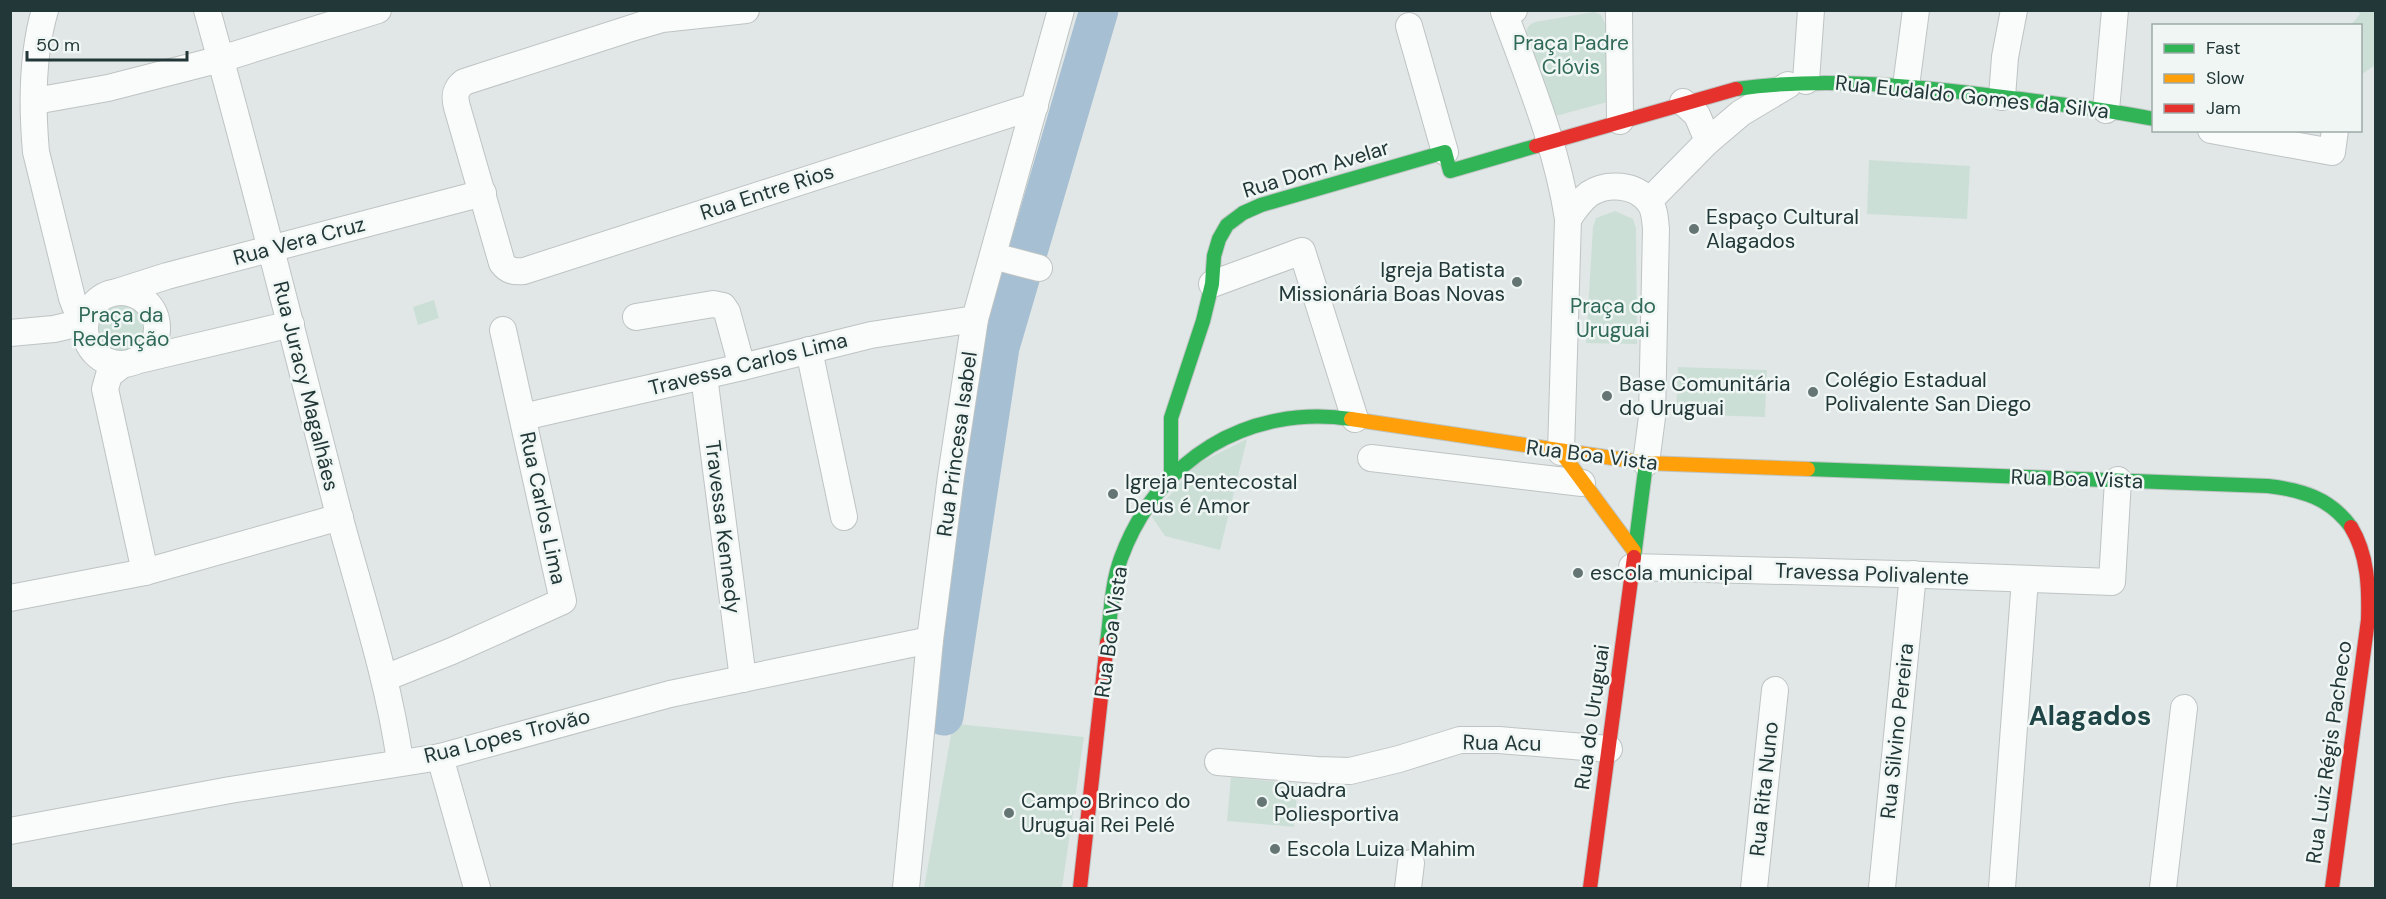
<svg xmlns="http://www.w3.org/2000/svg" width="2386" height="899" font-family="'DM Sans',sans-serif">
<rect width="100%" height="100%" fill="#e1e7e6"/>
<g fill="#ccdfd7">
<path d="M 2357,11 L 2375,11 L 2375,65 L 2361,75 L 2360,26 L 2351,25 L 2360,14 Z"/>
<path d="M 1594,12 L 1601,15 L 1606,25 L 1611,101 L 1552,117 L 1526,39 C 1526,30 1526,26 1535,22 Z"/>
<path d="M 1869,160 L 1970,166 L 1967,219 L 1867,214 Z"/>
<path d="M 1615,211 L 1633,219 L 1636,228 L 1637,344 L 1586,343 L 1593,227 L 1596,218 Z"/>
<path d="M 434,300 L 439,318 L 418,325 L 413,307 Z"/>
<circle cx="120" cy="327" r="25"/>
<path d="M 1678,367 L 1767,370 L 1765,417 L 1676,414 Z"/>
<path d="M 1247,439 L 1220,550 L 1165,536 L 1152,517 L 1195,465 Z"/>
<path d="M 958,724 L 1084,737 L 1062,888 L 924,888 L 952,729 L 958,729 Z"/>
<path d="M 1231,777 L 1298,784 L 1294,827 L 1227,821 Z"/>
</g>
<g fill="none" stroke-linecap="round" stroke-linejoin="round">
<path stroke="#a6bfd2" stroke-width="39" d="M 944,716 L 1000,347 L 1099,10"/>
<defs>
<g id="street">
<path d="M 45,10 C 32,54 32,107 36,152 L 72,298 L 75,306 L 86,317"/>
<path d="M 207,10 C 254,178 296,347 339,515 C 361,597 388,677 400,761"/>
<path d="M 746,10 L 662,19 L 638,26 L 464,82 C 455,89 454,96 457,107 L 502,263 C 508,271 514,272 524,271 L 1035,106"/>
<path d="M 1514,10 L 1504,12 C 1529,80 1557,147 1568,219 L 1561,452"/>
<path d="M 1619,10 L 1620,121"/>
<path d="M 1409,26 L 1445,152"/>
<path d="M 1806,81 L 1811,10"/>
<path d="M 1906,86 L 1916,10"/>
<path d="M 2002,97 L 2005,57 L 2014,10"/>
<path d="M 35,101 L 108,88 L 221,59 L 378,10"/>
<path d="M 1683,102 L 1697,115 L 1708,141"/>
<path d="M 2106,110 L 2115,10"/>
<path d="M 2211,130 L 2332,152 L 2335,130"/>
<path d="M 1649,201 L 1708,141 L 1741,113 L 1788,85"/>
<path d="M 1568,219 C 1574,210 1580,201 1589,194 C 1607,182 1636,184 1649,202 C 1655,209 1655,220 1656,229 L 1652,417 L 1646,463"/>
<path d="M 993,256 L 1039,268"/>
<path d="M 1212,284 L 1302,251 L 1355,419"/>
<path d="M 117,292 L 167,276 L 483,193"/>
<circle cx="121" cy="328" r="36"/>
<path d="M 636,317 L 713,304 L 723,306 L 727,312 L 742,367"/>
<path d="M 10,333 L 54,329 L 84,322"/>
<path d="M 809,350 L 844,517"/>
<path d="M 135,361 L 291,324"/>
<path d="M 123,364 L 109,375 L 105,389 L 145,572"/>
<path d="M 704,376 L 743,679"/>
<path d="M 523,417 L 742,367 L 871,335 L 975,319"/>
<path d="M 1371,458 L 1582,483"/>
<path d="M 1632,567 L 1898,574 L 2112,582 L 2118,480"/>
<path d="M 10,598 L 145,572 L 340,517"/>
<path d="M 385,678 L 452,651 L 563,601 L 503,330"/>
<path d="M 440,757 L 477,888"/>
<path d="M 1218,762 L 1317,770 L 1350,771 L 1399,759 L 1460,740 L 1499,740 L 1609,749"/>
<path d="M 10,831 L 230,790 L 440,757 L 670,694 L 930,640"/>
<path d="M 906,888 L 930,640 L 951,476 L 975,319 L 1061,10"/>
<path d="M 1408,888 L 1411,863"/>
<path d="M 1754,888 L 1775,690"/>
<path d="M 1882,888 L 1913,574"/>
<path d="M 2002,888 L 2025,579"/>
<path d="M 2163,888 L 2184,708"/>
</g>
<g id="fast">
<path d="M 1736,89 C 1819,77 1903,85 1986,95 C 2043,102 2099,108 2154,119"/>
<path d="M 1808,469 L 2268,486 C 2302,490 2330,498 2351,527"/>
<path d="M 1171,473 L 1171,418 L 1203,321 L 1212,284 L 1214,256 L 1219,239 L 1227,225 L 1243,213 L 1261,205 L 1445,152 L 1450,171 L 1536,146"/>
<path d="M 1634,557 L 1646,463"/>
<path d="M 1107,643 C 1111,615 1111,585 1121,558 C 1157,460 1247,404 1351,419"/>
</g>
<g id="slow">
<path d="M 1351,419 L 1646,463 L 1808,469"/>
<path d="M 1561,452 L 1634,551"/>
</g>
<g id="jam">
<path d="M 1536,146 L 1736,89"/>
<path d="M 1080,888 L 1107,643"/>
<path d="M 1590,888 L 1634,557"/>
<path d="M 2332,888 L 2368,620 C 2369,588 2368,555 2351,527"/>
</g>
</defs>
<use href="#street" stroke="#bec4c3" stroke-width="28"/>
<use href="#fast" stroke="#bec4c3" stroke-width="16"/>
<use href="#slow" stroke="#bec4c3" stroke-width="16"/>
<use href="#jam" stroke="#bec4c3" stroke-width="16"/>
<use href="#street" stroke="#fafbfb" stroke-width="26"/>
<use href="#fast" stroke="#30b455" stroke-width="14"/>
<use href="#slow" stroke="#ff9f0a" stroke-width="14"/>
<use href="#jam" stroke="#e5322d" stroke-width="14"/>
</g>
<g fill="#657574" stroke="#eff6f4" stroke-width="2">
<circle cx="1694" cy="229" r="6"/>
<circle cx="1517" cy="282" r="6"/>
<circle cx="1813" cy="392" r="6"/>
<circle cx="1607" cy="396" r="6"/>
<circle cx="1113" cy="494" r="6"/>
<circle cx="1578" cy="573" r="6"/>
<circle cx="1262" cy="802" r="6"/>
<circle cx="1009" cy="813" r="6"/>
<circle cx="1275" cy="849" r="6"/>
</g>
<g text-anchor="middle" stroke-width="5" stroke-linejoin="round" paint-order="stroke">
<g font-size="21" fill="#306957" stroke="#eff6f4">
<text x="1571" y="50">Praça Padre<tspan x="1571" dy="24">Clóvis</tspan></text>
<text x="1613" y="313">Praça do<tspan x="1613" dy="24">Uruguai</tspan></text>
<text x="121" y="322">Praça da<tspan x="121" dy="24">Redenção</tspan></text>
</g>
<g font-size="21" fill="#223737" stroke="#eff6f4">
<text transform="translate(1972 97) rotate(6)" y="7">Rua Eudaldo Gomes da Silva</text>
<text transform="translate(1316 169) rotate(-17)" y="7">Rua Dom Avelar</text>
<text transform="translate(767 192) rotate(-18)" y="7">Rua Entre Rios</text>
<text transform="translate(299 241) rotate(-15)" y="7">Rua Vera Cruz</text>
<text transform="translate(748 364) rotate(-14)" y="7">Travessa Carlos Lima</text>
<text transform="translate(306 386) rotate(76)" y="7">Rua Juracy Magalhães</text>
<text transform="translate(957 444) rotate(-82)" y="7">Rua Princesa Isabel</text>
<text transform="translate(1592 455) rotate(7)" y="7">Rua Boa Vista</text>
<text transform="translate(2077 479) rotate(2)" y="7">Rua Boa Vista</text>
<text transform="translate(543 508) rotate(78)" y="7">Rua Carlos Lima</text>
<text transform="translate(723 527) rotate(83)" y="7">Travessa Kennedy</text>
<text transform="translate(1872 574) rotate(2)" y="7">Travessa Polivalente</text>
<text transform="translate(1111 632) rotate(-82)" y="7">Rua Boa Vista</text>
<text transform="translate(1592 717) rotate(-82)" y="7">Rua do Uruguai</text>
<text transform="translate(1897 731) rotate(-84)" y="7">Rua Silvino Pereira</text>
<text transform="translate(507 736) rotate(-14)" y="7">Rua Lopes Trovão</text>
<text transform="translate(1502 743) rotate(1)" y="7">Rua Acu</text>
<text transform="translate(2329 752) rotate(-82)" y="7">Rua Luiz Régis Pacheco</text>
<text transform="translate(1764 789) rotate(-84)" y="7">Rua Rita Nuno</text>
</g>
<g font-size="21" fill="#223737" stroke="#eff6f4" text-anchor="start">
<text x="1706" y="224">Espaço Cultural<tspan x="1706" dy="24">Alagados</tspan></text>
<text x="1505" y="277" text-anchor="end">Igreja Batista<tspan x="1505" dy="24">Missionária Boas Novas</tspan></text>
<text x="1825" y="387">Colégio Estadual<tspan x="1825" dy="24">Polivalente San Diego</tspan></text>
<text x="1619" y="391">Base Comunitária<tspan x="1619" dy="24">do Uruguai</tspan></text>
<text x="1125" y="489">Igreja Pentecostal<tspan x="1125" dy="24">Deus é Amor</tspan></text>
<text x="1590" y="580">escola municipal</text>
<text x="1274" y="797">Quadra<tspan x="1274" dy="24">Poliesportiva</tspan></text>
<text x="1021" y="808">Campo Brinco do<tspan x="1021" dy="24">Uruguai Rei Pelé</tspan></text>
<text x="1287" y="856">Escola Luiza Mahim</text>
</g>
<g font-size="27" font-weight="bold" fill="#204547" stroke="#eff6f4">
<text x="2090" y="725">Alagados</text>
</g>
</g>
<rect width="2386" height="899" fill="none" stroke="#223737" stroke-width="24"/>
<rect x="2152" y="24" width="210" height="108" fill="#eff6f4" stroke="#9daaa8" stroke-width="1.5"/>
<rect x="2164" y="44" width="30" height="9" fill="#30b455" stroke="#9daaa8" stroke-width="1.5"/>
<text x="2206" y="54" font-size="18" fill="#223737">Fast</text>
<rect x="2164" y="74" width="30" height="9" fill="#ff9f0a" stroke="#9daaa8" stroke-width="1.5"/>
<text x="2206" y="84" font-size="18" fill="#223737">Slow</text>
<rect x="2164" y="104" width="30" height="9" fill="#e5322d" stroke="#9daaa8" stroke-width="1.5"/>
<text x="2206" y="114" font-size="18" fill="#223737">Jam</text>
<path d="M27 51v9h160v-9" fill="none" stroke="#223737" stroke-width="3"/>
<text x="36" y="51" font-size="18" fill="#223737" stroke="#eff6f4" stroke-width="4.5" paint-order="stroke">50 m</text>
</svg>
